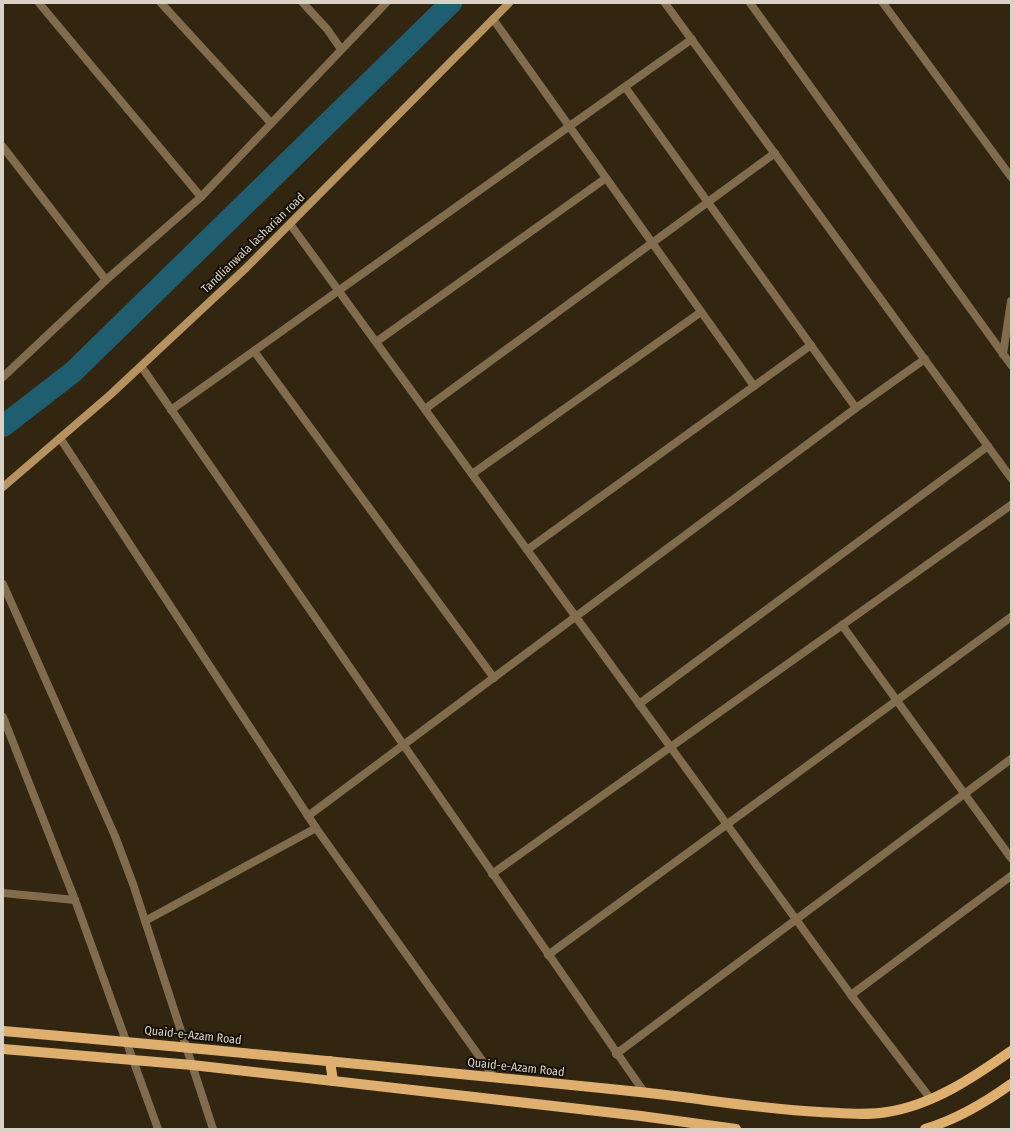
<svg xmlns="http://www.w3.org/2000/svg" width="1014" height="1132" font-family="'Fira Sans Condensed',sans-serif">
<rect width="100%" height="100%" fill="#322610"/>
<g fill="none" stroke-linecap="round" stroke-linejoin="round">
<path stroke="#1e5e70" stroke-width="22" d="M 3,426 L 73,372 L 451,3"/>
<g stroke="#826c4e" stroke-width="8">
<path d="M 39,3 L 201,197"/>
<path d="M 161,3 L 271,123"/>
<path d="M 303,3 L 327,29 L 341,49"/>
<path d="M 750,3 L 1011,365"/>
<path d="M 883,3 L 1011,177"/>
<path d="M 493,19 L 754,386"/>
<path d="M 625,87 L 856,408"/>
<path d="M 3,147 L 106,280"/>
<path d="M 290,224 L 851,995 L 930,1098"/>
<path d="M 376,342 L 606,178"/>
<path d="M 254,351 L 494,678"/>
<path d="M 1003,354 L 1011,301"/>
<path d="M 141,366 L 644,1092"/>
<path d="M 425,409 L 775,153"/>
<path d="M 171,410 L 692,39"/>
<path d="M 60,438 L 316,828 L 494,1077"/>
<path d="M 472,474 L 701,312"/>
<path d="M 527,550 L 811,345"/>
<path d="M 3,584 L 115,836 L 133,884 L 213,1129"/>
<path d="M 842,625 L 1011,858"/>
<path d="M 639,704 L 988,446"/>
<path d="M 3,717 L 75,900 L 158,1129"/>
<path d="M 308,816 L 856,408 L 925,359"/>
<path d="M 492,874 L 1011,505"/>
<path d="M 3,893 L 75,900"/>
<path d="M 145,921 L 316,828"/>
<path d="M 548,955 L 1011,617"/>
<path d="M 851,995 L 1011,876"/>
<path d="M 616,1054 L 1011,759"/>
</g>
<g stroke="#826c4e" stroke-width="8">
<path d="M 665,3 L 1011,478"/>
<path d="M 3,377 L 106,280 L 201,197 L 386,3"/>
</g>
<path stroke="#b69260" stroke-width="8" d="M 3,487 L 110,395 L 246,268 L 509,3"/>
<g stroke="#deaf6e" stroke-width="10">
<path d="M 3,1031 C 212,1049 421,1070 630,1091 C 694,1097 756,1109 820,1112 C 842,1113 865,1116 887,1112 C 933,1105 974,1077 1011,1051"/>
<path d="M 3,1049 L 192,1065 L 641,1116 L 736,1129"/>
<path d="M 330,1061 L 333,1081"/>
<path d="M 925,1129 C 955,1120 986,1102 1011,1084"/>
</g>
</g>
<g text-anchor="middle" stroke-width="4" stroke-linejoin="round" paint-order="stroke">
<g font-size="12" fill="#dad2c5" stroke="#151007">
<text transform="translate(253 243) rotate(-44)" y="4">Tandlianwala lasharian road</text>
<text transform="translate(193 1035) rotate(6)" y="4">Quaid-e-Azam Road</text>
<text transform="translate(516 1067) rotate(6)" y="4">Quaid-e-Azam Road</text>
</g>
</g>
<rect width="1014" height="1132" fill="none" stroke="#dad2c5" stroke-width="8"/>
</svg>
